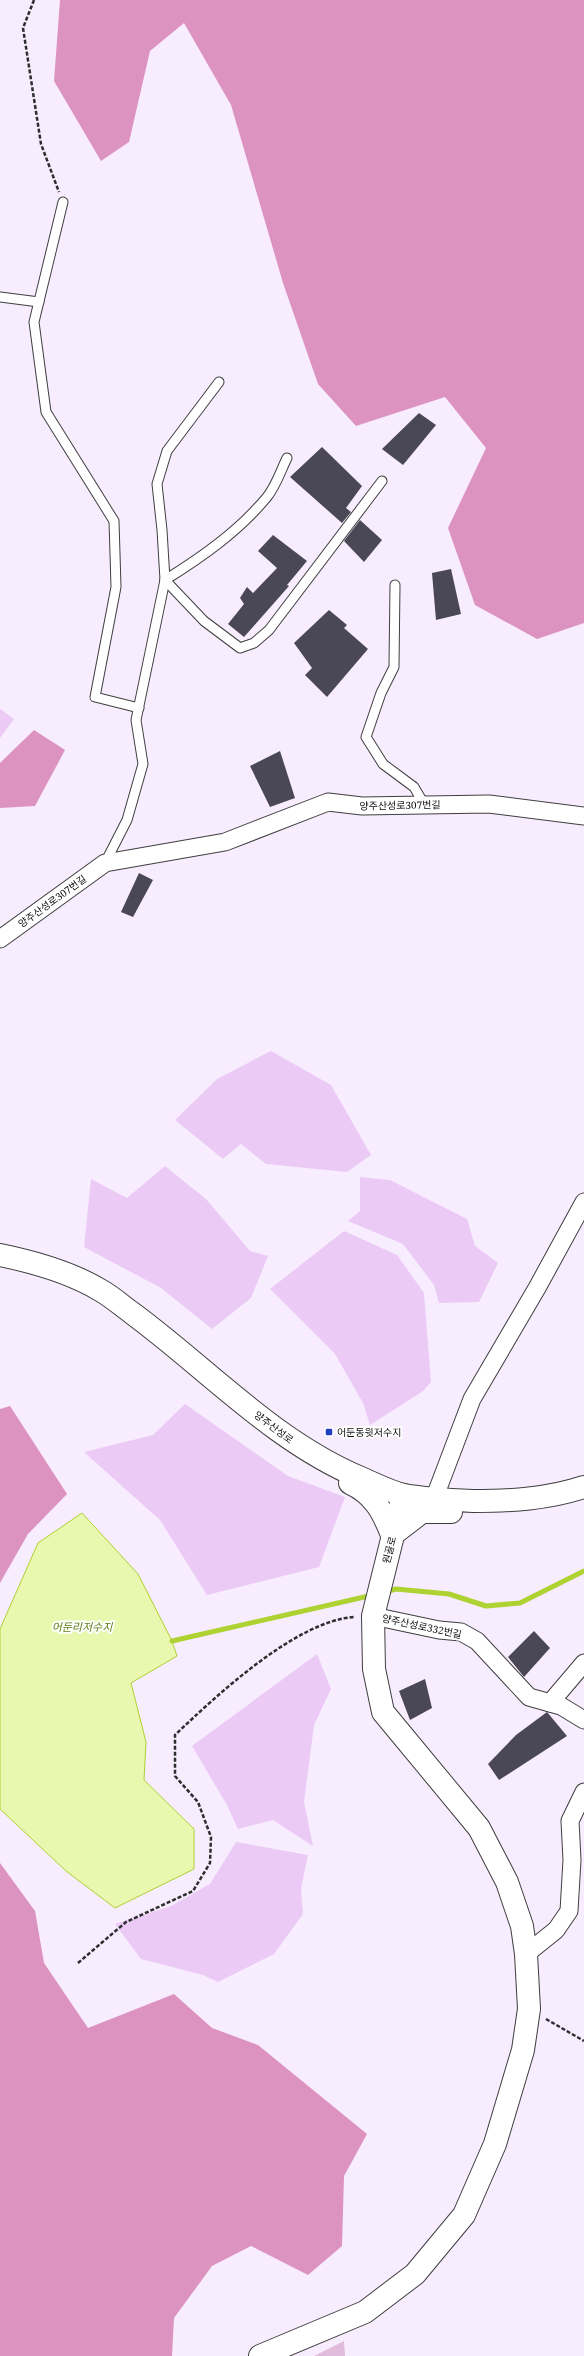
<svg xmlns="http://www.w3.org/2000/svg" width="584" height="2356" font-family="'Noto Serif','Noto Sans KR',serif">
<rect width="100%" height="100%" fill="#f8ecff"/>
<g fill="#ebcbf6">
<path d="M 0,709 L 14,719 L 0,738 Z"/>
<path d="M 271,1051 L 331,1085 L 371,1155 L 347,1172 L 266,1164 L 241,1144 L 223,1159 L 175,1120 L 217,1079 Z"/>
<path d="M 165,1166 L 206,1199 L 250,1251 L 268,1256 L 251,1298 L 212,1329 L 161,1288 L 84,1247 L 91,1179 L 127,1198 Z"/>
<path d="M 360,1177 L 390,1180 L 467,1219 L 475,1246 L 498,1263 L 479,1302 L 439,1303 L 434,1285 L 403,1244 L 348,1221 L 360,1211 Z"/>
<path d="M 344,1231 L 397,1255 L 424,1293 L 431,1382 L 423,1391 L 370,1425 L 363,1403 L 335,1354 L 270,1289 Z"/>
<path d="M 185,1404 L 288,1476 L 345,1497 L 319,1567 L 207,1595 L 160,1520 L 84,1452 L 153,1435 Z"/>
<path d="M 317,1654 L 331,1689 L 314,1725 L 304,1802 L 313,1846 L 273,1820 L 238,1829 L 227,1805 L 192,1746 Z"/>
<path d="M 236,1842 L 308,1855 L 301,1889 L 303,1914 L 274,1954 L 218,1982 L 203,1975 L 141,1959 L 115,1924 L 171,1906 L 210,1884 Z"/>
</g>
<g fill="#dc93c0">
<path d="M 60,0 L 584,0 L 584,623 L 537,639 L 475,605 L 448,528 L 486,448 L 445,397 L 356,426 L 318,384 L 283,283 L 231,105 L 184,23 L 150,51 L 129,142 L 101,161 L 54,81 Z"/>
<path d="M 34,730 L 65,750 L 35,806 L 0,808 L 0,763 Z"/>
<path d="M 10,1406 L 67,1494 L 28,1534 L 0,1583 L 0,1409 Z"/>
<path d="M 0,1863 L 35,1911 L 44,1963 L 88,2028 L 174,1994 L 212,2028 L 258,2045 L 367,2134 L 344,2176 L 342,2246 L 308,2275 L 251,2246 L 212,2266 L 174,2318 L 172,2356 L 0,2356 Z"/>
</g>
<path fill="#e1bcdb" d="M 344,2341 L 345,2356 L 314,2356 Z"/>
<path fill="#e9f8ae" stroke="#add232" d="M 82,1513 L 138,1574 L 172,1641 L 177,1656 L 131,1683 L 146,1742 L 144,1780 L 194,1829 L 194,1869 L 115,1908 L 66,1871 L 0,1809 L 0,1629 L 38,1543 Z"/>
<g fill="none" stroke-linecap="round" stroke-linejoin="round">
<g stroke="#add232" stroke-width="5">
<path d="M 385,1592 L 396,1589 L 449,1594 L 486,1606 L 520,1603 L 584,1571"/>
<path d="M 172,1641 L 373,1595"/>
</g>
</g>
<g fill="#4b4855">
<path d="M 419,413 L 436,425 L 403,465 L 382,449 Z"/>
<path d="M 322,447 L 362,486 L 346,508 L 351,512 L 342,523 L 290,477 Z"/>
<path d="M 360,520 L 382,540 L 364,562 L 344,541 Z"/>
<path d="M 273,535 L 307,561 L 287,585 L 289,586 L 244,637 L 228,624 L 244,604 L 240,598 L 247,587 L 253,593 L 277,568 L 258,551 Z"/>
<path d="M 451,569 L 461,614 L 436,620 L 432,573 Z"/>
<path d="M 329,610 L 347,625 L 344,628 L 368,649 L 327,697 L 305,675 L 312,668 L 294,643 Z"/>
<path d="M 280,751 L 295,798 L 270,807 L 250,766 Z"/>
<path d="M 139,873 L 153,880 L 133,917 L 121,912 Z"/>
<path d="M 534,1631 L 550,1648 L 524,1677 L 508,1657 Z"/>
<path d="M 425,1679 L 432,1708 L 410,1720 L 399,1691 Z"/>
<path d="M 547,1712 L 567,1736 L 499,1780 L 488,1764 L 516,1735 Z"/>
</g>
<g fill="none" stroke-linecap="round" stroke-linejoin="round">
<defs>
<g id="service">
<path d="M 63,202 L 34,322 L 46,412 L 114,521 L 116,587 L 95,697 L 139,708"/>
<path d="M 0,297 L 39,302"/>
<path d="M 165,580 L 204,621 L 240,648 L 254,643 L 269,630 L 382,481"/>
<path d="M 165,580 C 202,557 239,531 267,497 C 276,486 281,470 287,458"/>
<path d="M 395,585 L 394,667 L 381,693 L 366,737 L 383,764 L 414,787 L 424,804"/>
<path d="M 105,863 L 127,820 L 143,764 L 136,720 L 165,580 L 162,530 L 157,484 L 167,451 L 219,382"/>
</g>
<g id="minor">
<path d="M 0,939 L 105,863 L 225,842 L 328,802 L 362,806 L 489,804 L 584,816"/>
<path d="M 434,1499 L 472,1399 L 537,1288 L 584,1202"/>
<path d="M 373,1616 L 439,1630 L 461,1632 L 477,1641 L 529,1697 L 561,1706 L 584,1720"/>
<path d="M 550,1703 L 584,1663"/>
<path d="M 526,1954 L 556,1930 L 569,1911 L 572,1860 L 570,1821 L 584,1792"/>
</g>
<g id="tertiary">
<path d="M 0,1255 C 34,1262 70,1272 100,1290 C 111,1296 121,1305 132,1313 C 208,1369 273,1441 361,1478 C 375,1484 390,1492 404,1495 C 427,1499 450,1500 473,1501 C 511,1501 548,1499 584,1487"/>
<path d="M 350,1483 C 374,1494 383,1512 392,1535 L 422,1512 L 451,1512"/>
<path d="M 260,2356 L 365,2312 L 415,2274 L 464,2215 L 495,2144 L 523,2050 L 529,2009 L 526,1954 L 522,1926 L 507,1882 L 479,1828 L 383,1712 L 374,1669 L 373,1616 L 403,1495"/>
</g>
</defs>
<use href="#service" stroke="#3f3f3f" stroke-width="11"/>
<use href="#minor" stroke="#3f3f3f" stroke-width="19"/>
<use href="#tertiary" stroke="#3f3f3f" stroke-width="24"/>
<g stroke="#2e2e2e" stroke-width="2.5" stroke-dasharray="4 2" stroke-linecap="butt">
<path d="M 34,0 L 23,28 L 41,144 L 59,192"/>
<path d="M 78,1963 L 126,1922 L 193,1891 L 210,1863 L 211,1837 L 198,1802 L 175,1776 L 175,1735 C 217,1695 296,1621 354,1617"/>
<path d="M 546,2019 L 584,2041"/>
</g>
<use href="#service" stroke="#fff" stroke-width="9"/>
<use href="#minor" stroke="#fff" stroke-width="17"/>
<use href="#tertiary" stroke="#fff" stroke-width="22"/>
</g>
<rect fill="#1f42c1" stroke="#fff" stroke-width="1.5" x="325" y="1428" width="8" height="8" rx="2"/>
<g text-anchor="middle" stroke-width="4" stroke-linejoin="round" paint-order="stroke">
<g font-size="10" fill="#0c0c0c" stroke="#fff">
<text transform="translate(400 805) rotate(-1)" y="4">양주산성로307번길</text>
<text transform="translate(52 901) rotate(-36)" y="4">양주산성로307번길</text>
<text transform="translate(274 1427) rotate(37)" y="4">양주산성로</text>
<text transform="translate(389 1550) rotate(-76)" y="4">원골로</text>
<text transform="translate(422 1626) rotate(12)" y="4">양주산성로332번길</text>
</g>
<g font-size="10" fill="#0c0c0c" stroke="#fff" text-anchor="start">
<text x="337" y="1436">어둔동윗저수지</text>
</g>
<g font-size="11" font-style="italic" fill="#607e11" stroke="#fff">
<text x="82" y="1631">어둔리저수지</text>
</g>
</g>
</svg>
